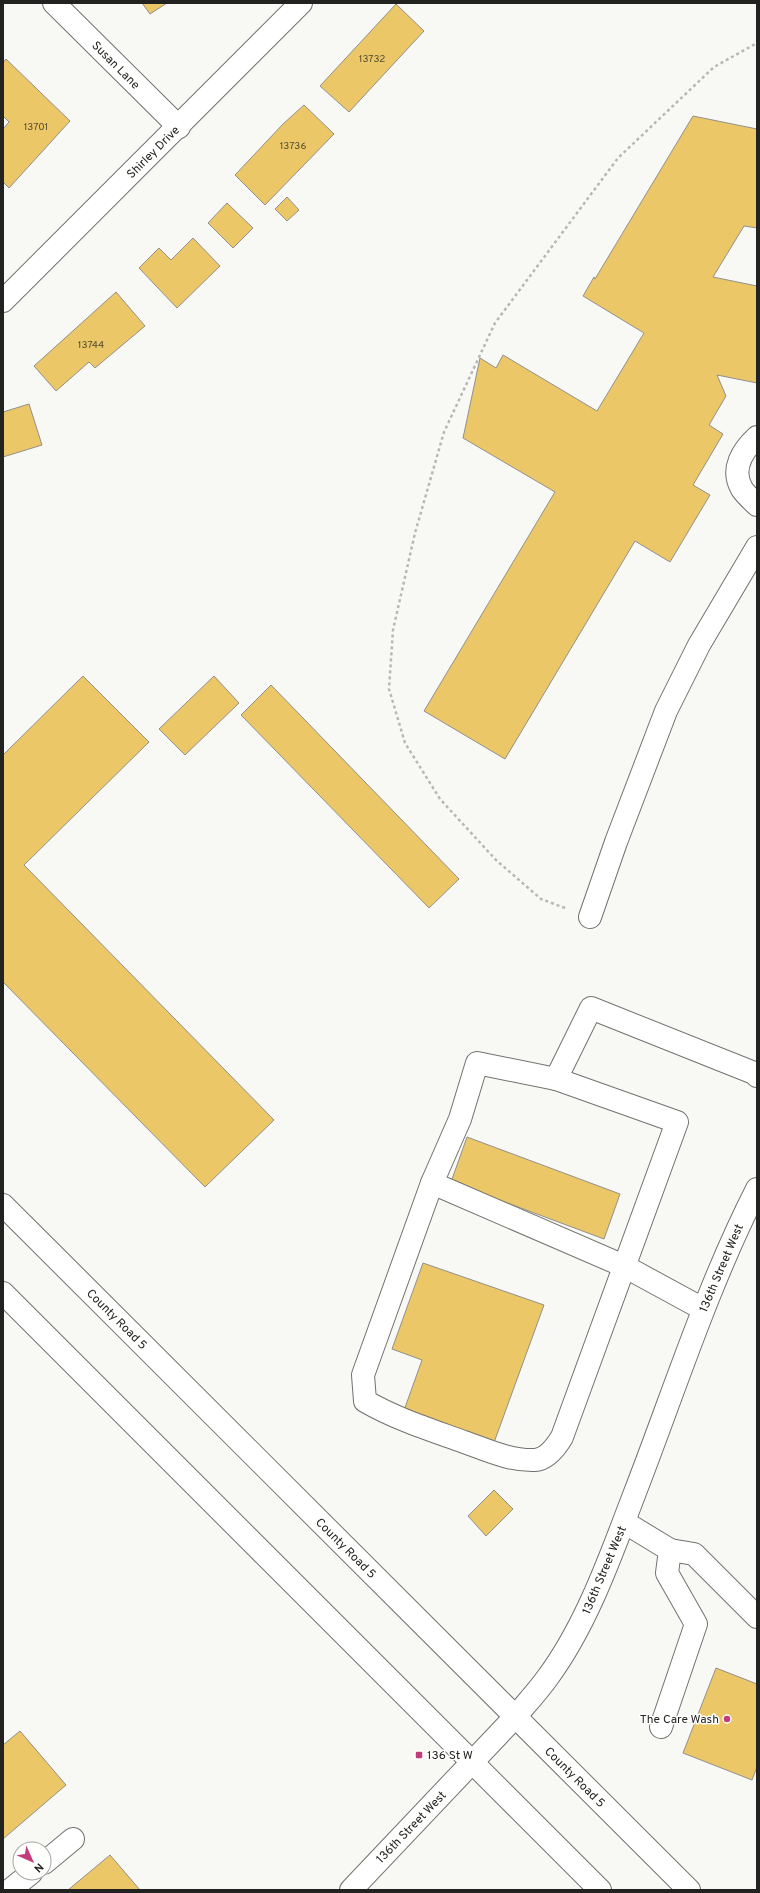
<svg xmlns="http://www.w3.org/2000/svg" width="760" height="1893" font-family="Overpass,sans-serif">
<rect width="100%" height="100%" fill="#f8f9f5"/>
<g fill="#ecc767" stroke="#91908d">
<path d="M 142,3 L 167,3 L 150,14 Z"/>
<path d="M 396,4 L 424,31 L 349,112 L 320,86 Z"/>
<path d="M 6,59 L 70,121 L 9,188 L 3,182 L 3,129 L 9,122 L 3,116 L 3,63 Z"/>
<path d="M 304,105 L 334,134 L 265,205 L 235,175 L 283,124 Z"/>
<path d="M 693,116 L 757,129 L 757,228 L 744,226 L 713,277 L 757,286 L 757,383 L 717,375 L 726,396 L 709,425 L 723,434 L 693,485 L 710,495 L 670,562 L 635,541 L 505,759 L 424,711 L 555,492 L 463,438 L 480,358 L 496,368 L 503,355 L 597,411 L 644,333 L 583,296 L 594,277 L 595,279 Z"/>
<path d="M 287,197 L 299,210 L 287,221 L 275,209 Z"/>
<path d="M 227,203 L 253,228 L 233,248 L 208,223 Z"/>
<path d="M 193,238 L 220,266 L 177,308 L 139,268 L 159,248 L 171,260 Z"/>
<path d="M 116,292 L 145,326 L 95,368 L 89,362 L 56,391 L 34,366 Z"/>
<path d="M 29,404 L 42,445 L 3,457 L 3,412 Z"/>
<path d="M 83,676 L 149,742 L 24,865 L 274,1120 L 205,1187 L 3,982 L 3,755 Z"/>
<path d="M 214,676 L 239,703 L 185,755 L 159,729 Z"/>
<path d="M 271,685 L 459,879 L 429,908 L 241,715 Z"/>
<path d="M 467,1137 L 620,1194 L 604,1239 L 451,1182 Z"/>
<path d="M 423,1263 L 544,1305 L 492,1448 L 402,1416 L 422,1360 L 392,1349 Z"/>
<path d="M 494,1490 L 513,1509 L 486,1536 L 468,1516 Z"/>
<path d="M 716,1668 L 757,1684 L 757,1767 L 752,1780 L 683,1753 Z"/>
<path d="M 20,1731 L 66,1785 L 3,1839 L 3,1745 Z"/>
<path d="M 110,1855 L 140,1890 L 68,1890 Z"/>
</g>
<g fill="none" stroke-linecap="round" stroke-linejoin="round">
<defs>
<g id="minor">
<path d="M 54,3 L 179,127"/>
<path d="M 3,301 L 301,3"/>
<path d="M 757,437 C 743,450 730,469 742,489 C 746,495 752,500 757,505"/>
<path d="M 590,917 L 616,842 L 666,711 L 699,645 L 757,547"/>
<path d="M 432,1183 L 363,1375 L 365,1401 C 396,1419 431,1430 464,1442 C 487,1450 510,1461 535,1460 C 547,1459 556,1447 562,1437 L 677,1122 L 556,1079"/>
<path d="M 703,1309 L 624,1266 L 432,1183 L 460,1119 L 477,1063 L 556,1079 L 591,1008 L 754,1073 L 757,1076"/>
<path d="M 624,1522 L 670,1550 L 667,1573 L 696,1624 L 661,1727"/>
<path d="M 670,1550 L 694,1554 L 757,1617"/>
<path d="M 44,1863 L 73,1839"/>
<path d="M 10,1890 L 31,1873"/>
<path d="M 351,1890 L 515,1717 C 526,1704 538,1691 548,1677 C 587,1624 611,1555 634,1495 C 674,1392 707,1287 757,1189"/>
</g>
<g id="major">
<path d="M 3,1205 L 689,1890"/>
<path d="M 3,1293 L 600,1890"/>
</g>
</defs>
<use href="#minor" stroke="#72726f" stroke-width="24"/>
<use href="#major" stroke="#72726f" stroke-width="24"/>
<path stroke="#b7b8b5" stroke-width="2.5" stroke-dasharray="3 3" stroke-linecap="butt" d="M 565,908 L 541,899 L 496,860 L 440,799 L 405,743 L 389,689 L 393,630 L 415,533 L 444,432 L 495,323 L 618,158 L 714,67 L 757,43"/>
<use href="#minor" stroke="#fff" stroke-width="22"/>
<use href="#major" stroke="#fff" stroke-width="22"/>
</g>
<g fill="#c23b7b" stroke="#fffffe" stroke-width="1.5">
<circle cx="727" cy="1719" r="4"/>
<rect x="415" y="1751" width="8" height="8" rx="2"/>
</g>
<g text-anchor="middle" stroke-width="3" stroke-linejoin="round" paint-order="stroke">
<g font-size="10" fill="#544b32">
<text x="372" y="62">13732</text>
<text x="36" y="130">13701</text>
<text x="293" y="149">13736</text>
<text x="91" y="348">13744</text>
</g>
<g font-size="12" fill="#222221" stroke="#fffffe">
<text transform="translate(116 65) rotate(45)" y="4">Susan Lane</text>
<text transform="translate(153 152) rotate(-45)" y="4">Shirley Drive</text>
<text transform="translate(721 1268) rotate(-67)" y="4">136th Street West</text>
<text transform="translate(117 1319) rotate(45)" y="4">County Road 5</text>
<text transform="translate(346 1548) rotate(45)" y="4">County Road 5</text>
<text transform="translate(604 1570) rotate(-67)" y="4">136th Street West</text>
<text transform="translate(575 1777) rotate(45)" y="4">County Road 5</text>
<text transform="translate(411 1827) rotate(-46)" y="4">136th Street West</text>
</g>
<g font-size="12" fill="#222221" stroke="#fffffe" text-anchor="end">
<text x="719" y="1723">The Care Wash</text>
<text x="427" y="1759" text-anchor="start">136 St W</text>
</g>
</g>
<rect width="760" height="1893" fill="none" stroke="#222221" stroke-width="8"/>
<g transform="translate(32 1861) rotate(135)"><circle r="19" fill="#fffffe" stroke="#a7a7a6"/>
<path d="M0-3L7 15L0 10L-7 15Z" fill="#c23b7b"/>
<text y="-6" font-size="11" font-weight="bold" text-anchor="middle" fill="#222221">N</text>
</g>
</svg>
